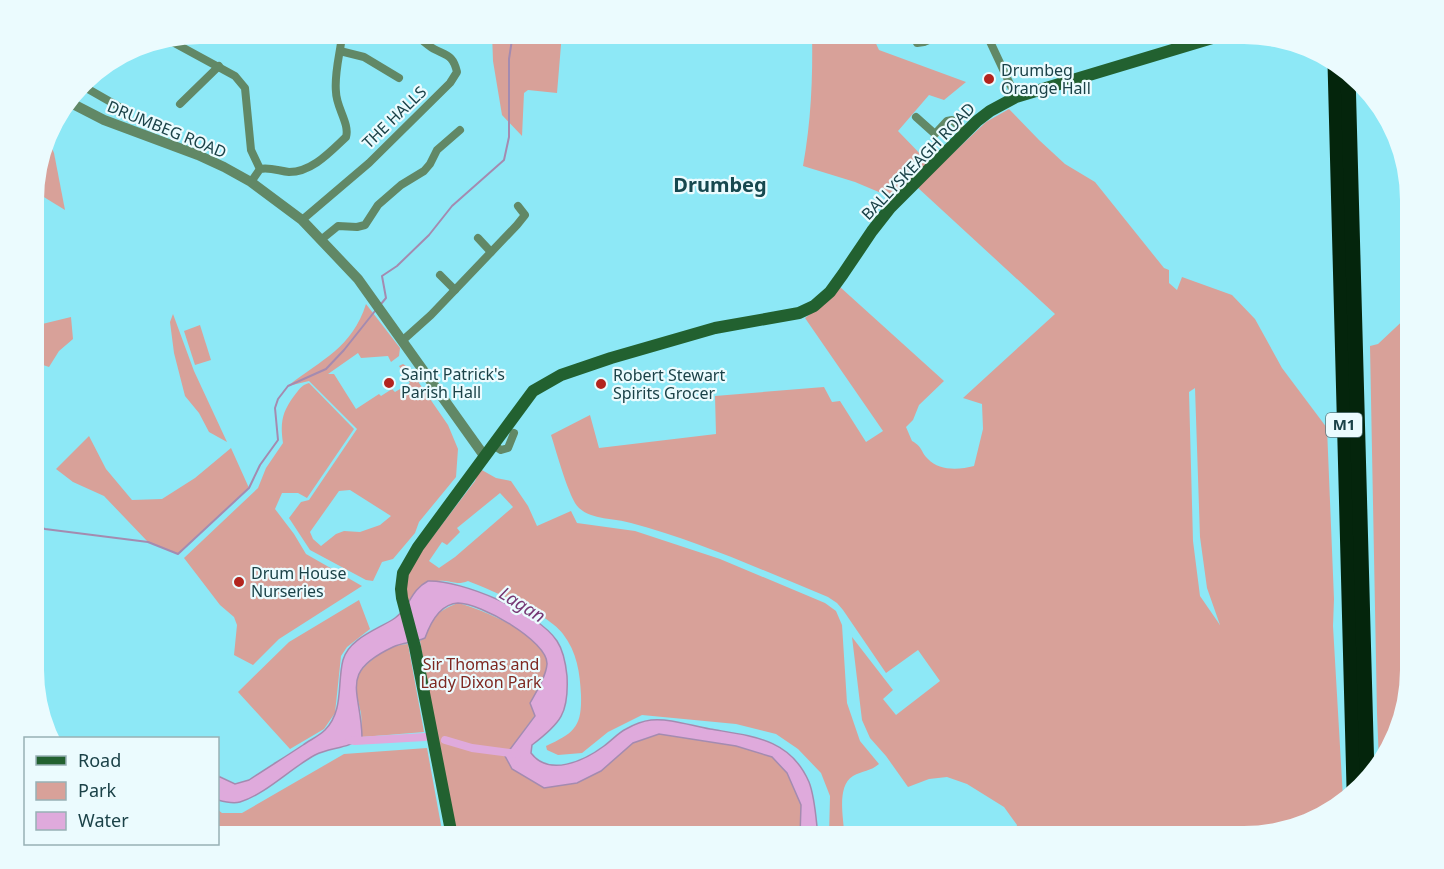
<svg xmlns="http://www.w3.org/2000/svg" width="1444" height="869" font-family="'Noto Sans',sans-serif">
<rect width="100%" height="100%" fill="#8de8f6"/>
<g fill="#d8a199" fill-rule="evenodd">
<path d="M 492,33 L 562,33 L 557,93 L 528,90 L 524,93 L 522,136 L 502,115 L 493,61 Z"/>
<path d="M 602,33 L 690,33 L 690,34 L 684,38 L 628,44 L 603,42 Z"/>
<path d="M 812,33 L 871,33 L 879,50 L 966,82 L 944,100 L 929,95 L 898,131 L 928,162 L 893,198 L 855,182 L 803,166 C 811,122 813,78 812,33 Z"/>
<path d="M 1009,109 L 1039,140 L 1065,164 L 1095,182 L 1164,268 L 1169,270 L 1169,283 L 1177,290 L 1182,277 L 1232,295 L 1255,319 L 1282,368 L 1327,428 L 1334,599 L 1333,626 L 1343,798 L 1328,813 L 1255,836 L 1014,836 L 1017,825 L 1004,807 L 967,784 L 947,777 L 929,779 L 908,787 L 886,756 L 870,738 L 862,720 L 852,637 L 893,690 L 883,699 L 896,715 L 940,681 L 918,650 L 886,673 L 843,610 L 837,603 L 828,597 C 764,571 699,541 631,523 C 615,518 592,520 579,508 C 569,499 556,450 551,435 L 590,415 L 599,448 L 716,434 L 715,396 L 824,387 L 832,402 L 840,401 L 866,442 L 883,431 L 805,318 L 827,301 L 840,287 L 944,381 L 919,405 L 913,420 L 906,427 L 912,441 C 923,447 920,451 928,459 C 939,471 959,470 974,466 L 983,429 L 982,404 L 963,398 L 1055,314 L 917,187 L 986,122 ZM 1195,388 L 1200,537 L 1207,588 L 1220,625 L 1200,596 L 1193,541 L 1189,392 Z"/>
<path d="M 47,137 L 54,153 L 65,210 L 34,191 L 34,178 Z"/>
<path d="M 366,304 L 400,348 L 399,356 L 391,362 L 388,356 L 361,358 L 358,353 L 328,374 L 334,374 L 356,409 L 379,394 L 381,396 L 392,389 L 395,392 L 410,383 L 399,366 L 403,364 L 408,367 L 448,425 L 458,449 L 456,477 L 419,522 L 415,533 L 393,559 L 382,562 L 373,581 L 366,580 L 310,550 L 289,518 L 301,502 L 309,500 L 357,429 L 309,381 L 288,386 C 322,359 352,348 366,304 ZM 350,490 L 391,516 L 380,525 L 360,532 L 344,531 L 336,534 L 321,546 L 313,539 L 310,532 L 339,491 Z"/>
<path d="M 1411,313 L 1411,680 L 1388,753 L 1379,762 L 1377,713 L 1370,346 L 1378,344 Z"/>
<path d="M 173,314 L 194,371 L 227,442 L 209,432 L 199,413 L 185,396 L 174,353 L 170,322 Z"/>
<path d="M 71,317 L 73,339 L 59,351 L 49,367 L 34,362 L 34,326 Z"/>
<path d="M 200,325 L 211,360 L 195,365 L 184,331 Z"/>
<path d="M 309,383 L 354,429 L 307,498 L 298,493 L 282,493 L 275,509 L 294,534 L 306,554 L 362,586 L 279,639 L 253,665 L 234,655 L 237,625 L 234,617 L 220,605 L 184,558 L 258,488 L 266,468 L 283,443 C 280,423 282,412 294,396 C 299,390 301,385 309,383 Z"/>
<path d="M 89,436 L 106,469 L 132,500 L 162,499 L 195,478 L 231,448 L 249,488 L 178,554 L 148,542 L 104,496 L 73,482 L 56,469 Z"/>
<path d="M 480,469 L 496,478 L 511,481 L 528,506 L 537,526 L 571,511 L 577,523 L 635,531 L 720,559 L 825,603 L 836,611 L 842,625 L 847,703 L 860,741 L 879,764 C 871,771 862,771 853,776 C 837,786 843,815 844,831 L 857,836 L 829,836 L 830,796 L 821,773 L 798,749 L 776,734 L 736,724 L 642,715 L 608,732 L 582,753 L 558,755 L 547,750 L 546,746 C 574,733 582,727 581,695 C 580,673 577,652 563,634 C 547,613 493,591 468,581 C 458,585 455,582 445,581 C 424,579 413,591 406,608 L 405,573 L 475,481 ZM 500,493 L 513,507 L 455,557 L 439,568 L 429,561 L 442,542 L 447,545 L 460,532 L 457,528 Z"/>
<path d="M 359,600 L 370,629 L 347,647 L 341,656 L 335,713 L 324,729 L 290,749 L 238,692 L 289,642 Z"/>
<path d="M 458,603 C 481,609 548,636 547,664 C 546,677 536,692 530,703 L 535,715 L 505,756 L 512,769 L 601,771 L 633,743 L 659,734 L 736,746 L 772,757 L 787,773 L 801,805 L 800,836 L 453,836 L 420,641 C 428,636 427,627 432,620 C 439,611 448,607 458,603 Z"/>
<path d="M 408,644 L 424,732 L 362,737 C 361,729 362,721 361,713 C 355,686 350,678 373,659 C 384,650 394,645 408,644 Z"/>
<path d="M 427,748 L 443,836 L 218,836 L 218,810 L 222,813 L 242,813 L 344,754 Z"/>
</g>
<path fill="#dfaadc" stroke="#a48bb0" stroke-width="1.5" d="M 428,581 C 462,580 538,612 557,641 C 563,650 566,666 567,676 C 569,713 561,723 532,745 L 531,753 C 549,777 584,761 604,746 C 611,741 618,733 626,729 C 633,725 643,721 651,720 C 670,718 692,726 710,729 C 751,736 790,738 809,782 C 815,797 816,819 818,836 L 800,836 L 801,805 L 787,773 L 772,757 L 736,746 L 659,734 L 633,743 L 601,771 L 577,783 L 544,788 L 512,769 L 505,756 L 535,716 L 530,703 C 536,692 546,677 547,664 C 548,641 480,603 458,603 C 439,604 430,624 425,638 C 414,643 403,642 393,647 C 338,673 361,690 362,737 C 349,749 331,747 315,755 C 291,768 266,794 240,802 C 233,804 225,802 218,800 L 218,776 L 235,784 L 249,780 C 267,768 285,757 303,745 C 310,740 319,736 325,730 C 344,711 337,683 343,660 C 349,638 379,629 395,618 C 411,607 409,591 428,581 Z"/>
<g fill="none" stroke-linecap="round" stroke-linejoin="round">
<g stroke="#a48bb0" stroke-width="2">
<path d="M 381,304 L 386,298 L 382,276 L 397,266 L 429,235 L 452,206 L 504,160 L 509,137 L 509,59 L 513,33"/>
<path d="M 34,525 L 45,529 L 148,542 L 178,554 L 249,488 L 260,465 L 278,440 L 275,408 L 278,399 L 288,386 L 326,369 L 344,350 L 375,311"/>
</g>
<g stroke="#dfaadc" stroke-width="8">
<path d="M 349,740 L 355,741 L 425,737"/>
<path d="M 445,740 L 472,748 L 517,754"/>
</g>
<g stroke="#618866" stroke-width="8">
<path d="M 912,33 L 917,43 L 924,42 L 945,33"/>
<path d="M 986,33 L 1016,97"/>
<path d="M 167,39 L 235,76 L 245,88 L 251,150 L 260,169"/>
<path d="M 340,51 L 364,57 L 399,78"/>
<path d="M 81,85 L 123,109"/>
<path d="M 180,104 L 219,66"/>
<path d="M 916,117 L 935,134 L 947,121 L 952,120 L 965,132"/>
<path d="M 251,182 L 260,169 C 270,167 279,171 289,172 C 312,172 330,152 346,137 C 350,124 336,107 336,92 C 334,74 340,54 342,36"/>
<path d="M 302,220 L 369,163 L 450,83 L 457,72 C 453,55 447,56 434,49 C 427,45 420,38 414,33"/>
<path d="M 478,238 L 491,252"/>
<path d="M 322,239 L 338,226 L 357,227 L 365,225 L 378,205 L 401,185 L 424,171 L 430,164 L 437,150 L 460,130"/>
<path d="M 440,275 L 455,290"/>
<path d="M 402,341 L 431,315 L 517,225 L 525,215 L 518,206"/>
<path d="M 493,445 L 501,450 L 508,448 L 514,433"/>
</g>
<path stroke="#618866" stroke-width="10" d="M 69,102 L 104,120 L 198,155 L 224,167 L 251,182 L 302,220 L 358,279 L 485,457"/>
<path stroke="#226130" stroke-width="12" d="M 452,836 L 415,647 L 402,598 L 401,589 L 403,573 L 418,547 L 533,391 L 561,375 L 611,358 L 715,328 L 799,313 L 814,306 L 830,292 L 843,274 L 872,231 L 890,208 L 977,121 L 990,111 L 1016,97 L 1229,33"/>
<g stroke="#04250c" stroke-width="15">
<path d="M 1335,63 L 1354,787"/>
<path d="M 1348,75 L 1367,775"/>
</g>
</g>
<g fill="#b3241e" stroke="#ebfbfe" stroke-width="2">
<circle cx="989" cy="79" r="6"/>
<circle cx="389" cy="383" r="6"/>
<circle cx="601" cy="384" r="6"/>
<circle cx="239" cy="582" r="6"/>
</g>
<g text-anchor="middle" stroke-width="4.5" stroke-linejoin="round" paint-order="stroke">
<rect fill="#ebfbfe" stroke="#597a7f" stroke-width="1.5" x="1326" y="413" width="36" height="24" rx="4.5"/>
<g font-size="15" font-weight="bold" fill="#1b4248">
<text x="1344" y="430">M1</text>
</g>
<g font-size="16" fill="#1b4248" stroke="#ebfbfe" text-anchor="start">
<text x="1001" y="76">Drumbeg<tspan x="1001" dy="18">Orange Hall</tspan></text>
<text x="401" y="380">Saint Patrick's<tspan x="401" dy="18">Parish Hall</tspan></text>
<text x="613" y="381">Robert Stewart<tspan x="613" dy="18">Spirits Grocer</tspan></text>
<text x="251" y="579">Drum House<tspan x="251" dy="18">Nurseries</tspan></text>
</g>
<g font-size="16" fill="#1b4248" stroke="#ebfbfe">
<text transform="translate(394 117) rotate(-44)" y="6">THE HALLS</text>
<text transform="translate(167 129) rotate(22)" y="6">DRUMBEG ROAD</text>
<text transform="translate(918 161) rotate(-46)" y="6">BALLYSKEAGH ROAD</text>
</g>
<g font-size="16" fill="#7e2821" stroke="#ebfbfe">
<text x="481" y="670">Sir Thomas and<tspan x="481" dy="18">Lady Dixon Park</tspan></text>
</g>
<g font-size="18" font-style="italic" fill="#753774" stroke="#ebfbfe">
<text transform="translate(522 605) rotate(32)" y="6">Lagan</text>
</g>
<g font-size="20" font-weight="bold" fill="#16484f" stroke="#ebfbfe">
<text x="720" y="192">Drumbeg</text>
</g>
</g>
<path d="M0 0H1444V869H0ZM200 44H1244A156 156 0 0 1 1400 200V670A156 156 0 0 1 1244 826H200A156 156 0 0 1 44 670V200A156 156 0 0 1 200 44Z" fill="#ebfbfe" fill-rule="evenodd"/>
<rect x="24" y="737" width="195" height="108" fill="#ebfbfe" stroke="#98b1b5" stroke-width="1.5"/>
<rect x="36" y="756" width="30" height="9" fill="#226130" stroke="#98b1b5" stroke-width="1.5"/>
<text x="78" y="767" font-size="18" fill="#1b4248">Road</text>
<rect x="36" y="782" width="30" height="18" fill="#d8a199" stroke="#98b1b5" stroke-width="1.5"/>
<text x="78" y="797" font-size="18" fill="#1b4248">Park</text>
<rect x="36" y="812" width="30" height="18" fill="#dfaadc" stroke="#98b1b5" stroke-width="1.5"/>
<text x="78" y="827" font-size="18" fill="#1b4248">Water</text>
</svg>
